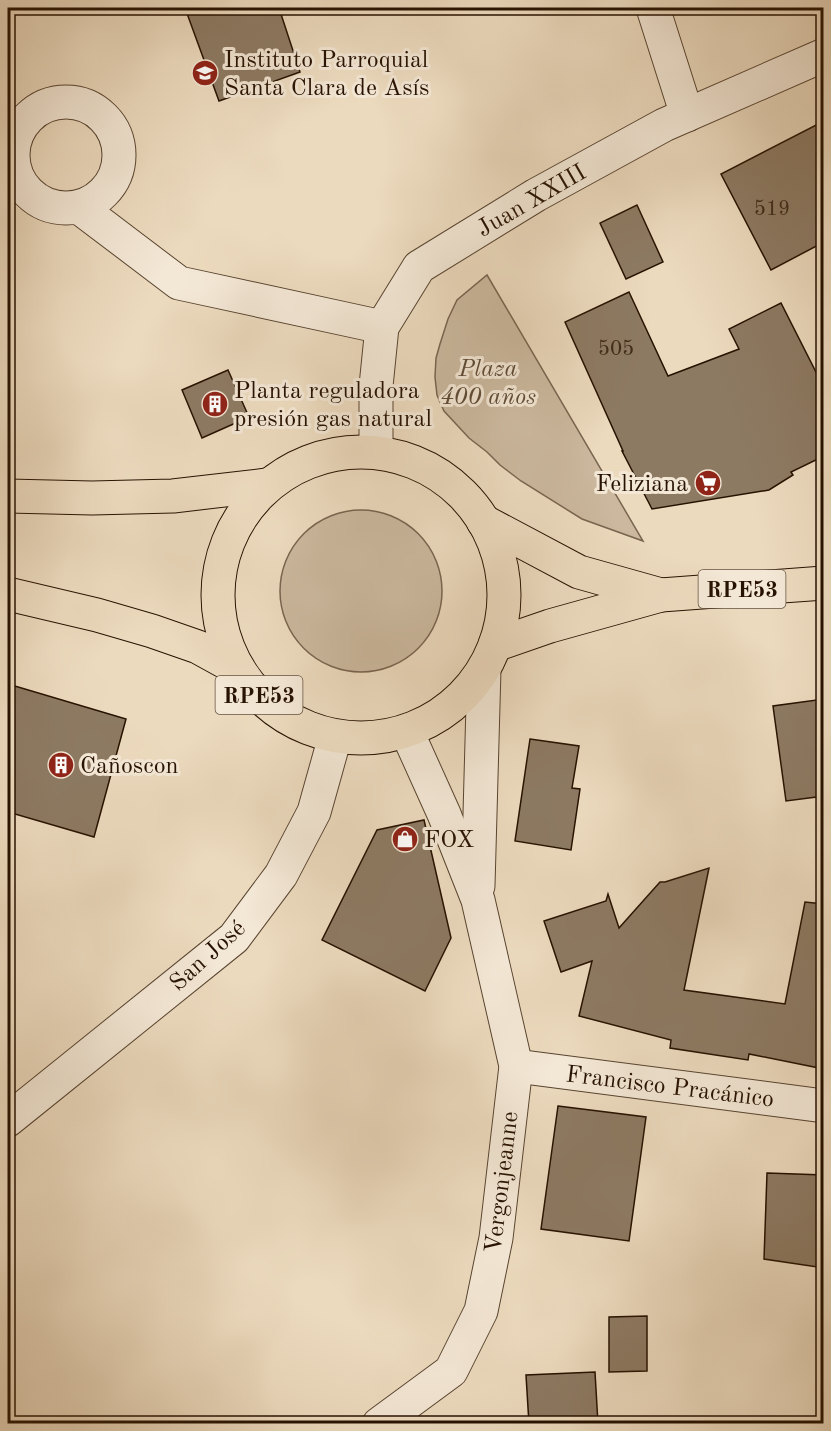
<svg xmlns="http://www.w3.org/2000/svg" width="831" height="1431" font-family="'Old Standard TT',serif">
<rect width="100%" height="100%" fill="#ecdabe"/>
<filter id="stains"><feTurbulence type="fractalNoise" baseFrequency=".00333" numOctaves="4"/><feColorMatrix values="0 0 0 0 .2 0 0 0 0 .09 0 0 0 0 .02 0 0 0 .5 -.17"/></filter>
<radialGradient id="worn" r=".72"><stop offset=".6" stop-color="#630" stop-opacity="0"/><stop offset="1" stop-color="#630" stop-opacity=".3"/></radialGradient>
<g fill="#cbb89e" stroke="#796550" stroke-width="1.5">
<path d="M 487,275 L 643,541 L 582,519 L 521,481 L 500,465 L 487,452 L 469,438 L 444,411 L 437,395 L 435,377 L 436,358 L 440,344 L 448,319 L 457,300 Z"/>
<circle cx="361" cy="591" r="81"/>
</g>
<g fill="#8d7a63" stroke="#271201" stroke-width="1.5">
<path d="M 185,8 L 279,8 L 300,72 L 219,101 Z"/>
<path d="M 824,121 L 824,242 L 771,270 L 721,174 Z"/>
<path d="M 637,205 L 663,262 L 626,279 L 600,223 Z"/>
<path d="M 629,292 L 668,376 L 739,349 L 729,329 L 781,303 L 824,388 L 824,456 L 791,472 L 793,475 L 769,490 L 652,509 L 622,451 L 623,451 L 565,322 Z"/>
<path d="M 228,370 L 249,417 L 202,438 L 182,390 Z"/>
<path d="M 8,684 L 126,719 L 94,837 L 8,812 Z"/>
<path d="M 824,699 L 824,796 L 786,801 L 773,706 Z"/>
<path d="M 530,739 L 579,746 L 572,788 L 580,789 L 571,850 L 515,841 Z"/>
<path d="M 424,820 L 451,938 L 425,991 L 322,940 L 377,830 Z"/>
<path d="M 709,868 L 684,990 L 785,1004 L 805,902 L 824,904 L 824,1069 L 749,1054 L 748,1060 L 670,1048 L 671,1040 L 579,1016 L 592,961 L 561,972 L 544,921 L 606,901 L 608,894 L 619,928 L 660,882 L 665,882 Z"/>
<path d="M 558,1106 L 646,1117 L 629,1241 L 541,1229 Z"/>
<path d="M 767,1173 L 824,1175 L 824,1268 L 764,1259 Z"/>
<path d="M 647,1316 L 647,1371 L 609,1372 L 609,1317 Z"/>
<path d="M 595,1372 L 598,1424 L 529,1424 L 526,1375 Z"/>
</g>
<g fill="none" stroke-linecap="round" stroke-linejoin="round">
<defs>
<g id="minor">
<path d="M 653,8 L 687,115"/>
<circle cx="66" cy="155" r="53"/>
<path d="M 80,208 L 179,283 L 382,327"/>
<path d="M 376,452 L 376,386 L 382,327 L 419,267 L 536,195 L 664,125 L 824,55"/>
<path d="M 478,886 L 484,669"/>
<path d="M 516,1066 L 824,1106"/>
<path d="M 8,1120 L 234,938 L 281,875 L 314,812 L 335,737"/>
<path d="M 379,1424 L 451,1371 L 481,1311 L 496,1238 L 516,1066 L 478,900 L 444,814 L 407,732"/>
</g>
<g id="major">
<circle cx="361" cy="595" r="143"/>
<path d="M 8,496 L 92,498 L 173,496 L 267,485"/>
<path d="M 483,521 L 579,572 L 661,595"/>
<path d="M 8,594 L 97,615 L 152,631 L 198,647 L 238,669"/>
<path d="M 495,645 L 550,626 L 661,595 L 824,583"/>
</g>
</defs>
<use href="#minor" stroke="#584430" stroke-width="35"/>
<use href="#major" stroke="#271201" stroke-width="35"/>
<use href="#minor" stroke="#f3e7d5" stroke-width="33"/>
<use href="#major" stroke="#ecdabe" stroke-width="33"/>
</g>
<defs>
<symbol id="school-disc" viewBox="-11 -11 22 22"><circle r="9.5" fill="#8f2418" stroke="#f3e7d5"/><path d="M0-5L7-2L0 1L-7-2ZM-4 1L0 2.5L4 1V4Q0 6-4 4Z" fill="#fff"/></symbol>
<symbol id="building-disc" viewBox="-11 -11 22 22"><circle r="9.5" fill="#8f2418" stroke="#f3e7d5"/><path d="M-4-6H4V6H1V3H-1V6H-4ZM-2.5-4.3h1.7v1.8h-1.7ZM.8-4.3h1.7v1.8H.8ZM-2.5-1h1.7V.8h-1.7ZM.8-1h1.7V.8H.8Z" fill="#fff"/></symbol>
<symbol id="supermarket-disc" viewBox="-11 -11 22 22"><circle r="9.5" fill="#8f2418" stroke="#f3e7d5"/><path d="M-6-5.5h2.5l.6 2H6L4.5 2H-2.5L-4.4-4H-6ZM-1.5 3.2a1.3 1.3 0 1 0 .1 0ZM3 3.2a1.3 1.3 0 1 0 .1 0Z" fill="#fff"/></symbol>
<symbol id="shop-disc" viewBox="-11 -11 22 22"><circle r="9.5" fill="#8f2418" stroke="#f3e7d5"/><path d="M-5-2.5h2.3a2.7 3.5 0 0 1 5.4 0H5L5.5 6h-11ZM-1.5-2.5h3a1.5 2.3 0 0 0-3 0Z" fill="#fff"/></symbol>
</defs>
<g fill-rule="evenodd">
<use href="#school-disc" x="190" y="58" width="30" height="30"/>
<use href="#building-disc" x="200" y="389" width="30" height="30"/>
<use href="#supermarket-disc" x="693" y="468" width="30" height="30"/>
<use href="#building-disc" x="46" y="750" width="30" height="30"/>
<use href="#shop-disc" x="390" y="824" width="30" height="30"/>
</g>
<g text-anchor="middle" stroke-width="6" stroke-linejoin="round" paint-order="stroke">
<g font-size="21" fill="#402c1a">
<text x="772" y="215">519</text>
<text x="616" y="355">505</text>
</g>
<g fill="#f3e7d5" stroke="#645241" stroke-width="1.5">
<rect x="698.5" y="570" width="87" height="38" rx="4.5"/>
<rect x="215.5" y="676" width="87" height="38" rx="4.5"/>
</g>
<g font-size="22" font-weight="bold" fill="#271201">
<text x="742" y="597">RPE53</text>
<text x="259" y="703">RPE53</text>
</g>
<g font-size="24" fill="#271201" stroke="#f3e7d5" text-anchor="start">
<text x="224" y="67">Instituto Parroquial<tspan x="224" dy="28">Santa Clara de Asís</tspan></text>
<text x="234" y="398">Planta reguladora<tspan x="234" dy="28">presión gas natural</tspan></text>
<text x="688" y="491" text-anchor="end">Feliziana</text>
<text x="80" y="773">Cañoscon</text>
<text x="424" y="847">FOX</text>
</g>
<g font-size="24" fill="#271201" stroke="#f3e7d5">
<text transform="translate(531 200) rotate(-30)" y="8">Juan XXIII</text>
<text transform="translate(207 955) rotate(-42)" y="8">San José</text>
<text transform="translate(670 1086) rotate(7)" y="8">Francisco Pracánico</text>
<text transform="translate(501 1182) rotate(-83)" y="8">Vergonjeanne</text>
</g>
<g font-size="24" font-style="italic" fill="#604c38" stroke="#f3e7d5">
<text x="488" y="376">Plaza<tspan x="488" dy="28">400 años</tspan></text>
</g>
</g>
<rect width="831" height="1431" fill="none" stroke="#ecdabe" stroke-width="30"/>
<rect x="9" y="9" width="813" height="1413" fill="none" stroke="#271201" stroke-width="3"/>
<rect x="15" y="15" width="801" height="1401" fill="none" stroke="#271201" stroke-width="1.5"/>
<rect width="100%" height="100%" filter="url(#stains)"/>
<rect width="100%" height="100%" fill="url(#worn)"/>
</svg>
